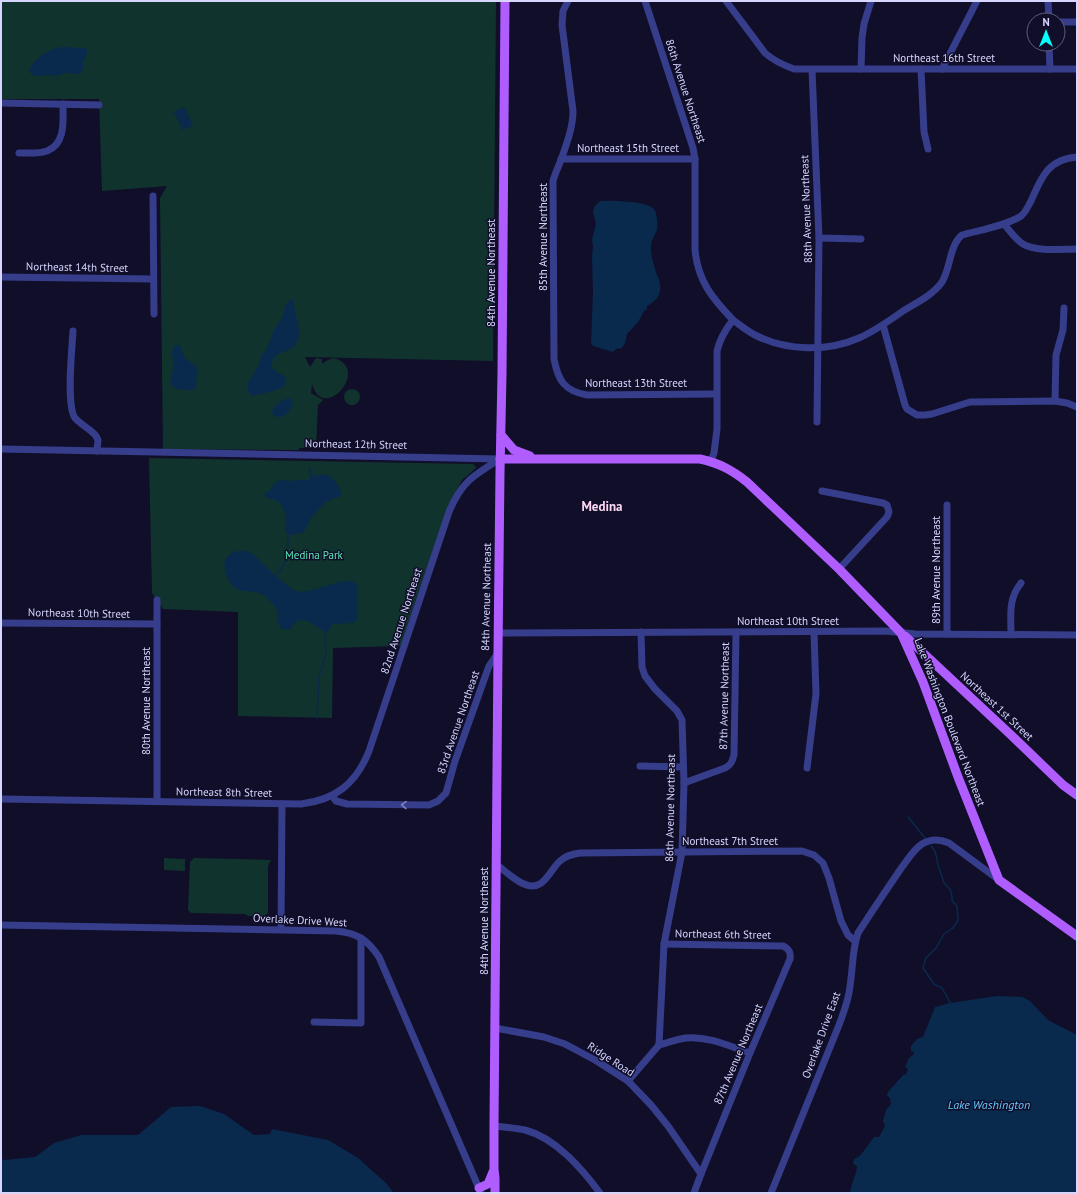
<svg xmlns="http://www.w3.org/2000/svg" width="1078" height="1194" font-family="'PT Sans',sans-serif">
<rect width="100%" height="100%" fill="#100e29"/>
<g fill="#11332e">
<path d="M 1,1 L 496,1 L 493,361 L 305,357 L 310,367 L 316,358 L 322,359 L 322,364 C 328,360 333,356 339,360 C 367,374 322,422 312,384 L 311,393 L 323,400 L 318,405 L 316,448 L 299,448 L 299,450 L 163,449 L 160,198 L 167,186 L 102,191 L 99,99 L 1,99 Z"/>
<circle cx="352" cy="397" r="8"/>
<path d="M 149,458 L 473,464 L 476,467 L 475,469 L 462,480 L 449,504 L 415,602 L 401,646 L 333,648 L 332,718 L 238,716 L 238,612 L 163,609 L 152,593 Z"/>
<path d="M 164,858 L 185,859 L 185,871 L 164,870 Z"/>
<path d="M 194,858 L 271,860 L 268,866 L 268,913 L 264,916 L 248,916 L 245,914 L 191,913 L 188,910 L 190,862 Z"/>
</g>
<g fill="#092a4d">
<path d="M 62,47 L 83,48 L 87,49 L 87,52 L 83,63 L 83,69 L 80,74 L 65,73 L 57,76 L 48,75 L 38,76 L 33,75 L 29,72 C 32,58 50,49 62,47 Z"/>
<path d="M 185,107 L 193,126 L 182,130 L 175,113 L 174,114 L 173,112 Z"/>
<path d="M 600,201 C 610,200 647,201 654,209 C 657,213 658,225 657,230 C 655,235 652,239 651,245 C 650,255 654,266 657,275 C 659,279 661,285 660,290 C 659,298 654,302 647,306 L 647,309 L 644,311 L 638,322 L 627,334 L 625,343 L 622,348 L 616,349 L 613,352 L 593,346 L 591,343 L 593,292 L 592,257 L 593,247 L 592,239 L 596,224 L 593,212 L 594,207 Z"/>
<path d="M 293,299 C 294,303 294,307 295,311 C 297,322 303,336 295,345 C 286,355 271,350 272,368 L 278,373 L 285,376 C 286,379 287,382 285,385 C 282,390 258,395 252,396 L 248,392 L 248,383 L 260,363 L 261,355 C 269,349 269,341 273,332 C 279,321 285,317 285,304 Z"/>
<path d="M 175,345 L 180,346 L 184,357 L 197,367 L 198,372 L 196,379 L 197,385 L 194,390 C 185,390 174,392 170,382 L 174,366 L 172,352 Z"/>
<path d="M 288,398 L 291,399 L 293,402 C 291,411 284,420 274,416 L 272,412 C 275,403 280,402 288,398 Z"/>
<path d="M 309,474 L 317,476 L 325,474 C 334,479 341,486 341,496 L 327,501 L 310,519 L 306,529 L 302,533 L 288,535 L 285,531 C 286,521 287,508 277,501 C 274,499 269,499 265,497 L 264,494 L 270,490 L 276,482 L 281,480 L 295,481 L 304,479 L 309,481 L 310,480 Z"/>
<path d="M 238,551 C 250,549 256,557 264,565 C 272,572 286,586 294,590 C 309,598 348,572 356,584 C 360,590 357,600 357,606 C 357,612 359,614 356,621 L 352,623 L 334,624 L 332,625 L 328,632 C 318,632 307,613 295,623 C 293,626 292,628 289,630 L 282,629 C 273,618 283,612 269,600 C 263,593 255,592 247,591 C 243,591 240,591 237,589 C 229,585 221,568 226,559 C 228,555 233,552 238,551 Z"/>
<path d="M 997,996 L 1022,997 L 1030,1001 L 1048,1020 L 1077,1035 L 1077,1193 L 850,1193 C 851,1183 857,1174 857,1166 L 853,1164 L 854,1159 L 860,1156 L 874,1137 L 879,1137 L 885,1126 L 883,1121 L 886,1110 L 891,1104 L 890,1098 L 887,1096 L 888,1092 L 903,1075 L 906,1074 L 908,1069 L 905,1067 L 909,1058 L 913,1055 L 914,1052 L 911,1051 L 911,1046 L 917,1039 L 923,1037 L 935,1007 L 950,1003 Z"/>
<path d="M 200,1106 L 224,1114 L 254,1135 L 270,1134 L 272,1129 L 328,1140 L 358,1158 L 386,1183 L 394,1193 L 1,1193 L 1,1159 L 5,1160 L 35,1157 L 54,1143 L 81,1135 L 138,1135 L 171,1107 Z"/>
</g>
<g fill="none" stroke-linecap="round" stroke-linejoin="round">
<g stroke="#092a4d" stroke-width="1.5">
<path d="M 310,474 L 310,468"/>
<path d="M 276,575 C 288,565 288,550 288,535"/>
<path d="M 317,718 L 319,677 L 326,654 L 325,640 L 326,632"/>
<path d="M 908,817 L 925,838"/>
<path d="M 931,846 L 935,851 L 939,868 L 944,883 L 950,889 L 952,896 L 952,901 L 957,906 L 958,920 L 953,928 L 944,934 L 936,948 L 926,958 L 923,968 L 934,984 L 942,988 L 951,1004"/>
</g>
<g stroke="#363d8b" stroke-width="7">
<path d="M 568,1 L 563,11 L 562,25 L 573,111 C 573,127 567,143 562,157 C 559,166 555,173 553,181 L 554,359 C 558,380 564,391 587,395 L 716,394"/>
<path d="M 645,1 L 693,148 L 695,159 L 695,250 C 698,281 712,298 733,320 C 725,330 720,338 717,351 L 717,429 L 714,453 L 711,461"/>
<path d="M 726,1 L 765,53 C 774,61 783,65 794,69 L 1077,69"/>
<path d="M 1048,1 L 1049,20"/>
<path d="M 1058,22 L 1077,22"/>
<path d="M 1049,44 L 1050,69"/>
<path d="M 861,69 L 862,38 L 864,24 L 871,1"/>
<path d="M 921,69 L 924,132 L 928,149"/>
<path d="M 942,69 L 977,1"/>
<path d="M 812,70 L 819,238 L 817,422"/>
<path d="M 1,103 L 99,105"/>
<path d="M 19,153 C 28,153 39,154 47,151 C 66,144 63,120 63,104"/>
<path d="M 561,159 L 695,159"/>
<path d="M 153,196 L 154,314"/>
<path d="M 1004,224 C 1010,231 1015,239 1023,244 C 1036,252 1062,249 1077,249"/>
<path d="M 819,238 L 861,239"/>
<path d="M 1,277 L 153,279"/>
<path d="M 733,320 C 740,325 747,331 755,335 C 786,351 827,352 859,338 C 875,331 889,321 903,311 C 916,303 933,295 942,282 C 951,267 949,246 962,235 C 980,230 1005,226 1021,216 C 1026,212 1028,206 1031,201 C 1041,178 1048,159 1077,157"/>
<path d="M 883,325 L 905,405 L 907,409 L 917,415 L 925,415 L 932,414 L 970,402 L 1055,401 L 1067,403 L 1077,407"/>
<path d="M 73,331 C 72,348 66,406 75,418 C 81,425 91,429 96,436 L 98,440 L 97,451"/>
<path d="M 1055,401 L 1056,355 L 1063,330 L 1064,308"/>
<path d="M 1,449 L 500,459"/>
<path d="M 822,491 L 883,503 L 887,505 L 889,512 L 887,517 L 839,569"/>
<path d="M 947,505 L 947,634"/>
<path d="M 157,600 L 157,801"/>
<path d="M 1,623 L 157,624"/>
<path d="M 498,633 L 886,631 L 915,634 L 1077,635"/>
<path d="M 1011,634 C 1011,615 1008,599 1021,583"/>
<path d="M 640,766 L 683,767"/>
<path d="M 807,768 L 816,694 L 814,632"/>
<path d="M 684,783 L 725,768 C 731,765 732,762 734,755 L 736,632"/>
<path d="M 332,796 L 336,801 L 347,804 L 429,805 L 438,801 L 446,793 L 455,761 L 489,666 L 498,653"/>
<path d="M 1,799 L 301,804 C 335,800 356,784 369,751 L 449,512 C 461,482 474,475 500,459"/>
<path d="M 496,864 C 505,871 514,880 524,884 C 543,893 549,871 560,861 C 565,856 573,854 580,853 L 802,851 L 814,855 L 823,863 L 829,878 L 841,921 L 848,935 L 855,941"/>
<path d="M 1,925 L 336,931 C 357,933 367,939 379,957 L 481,1193"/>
<path d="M 281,929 L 282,804"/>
<path d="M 664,944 L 783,946 C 789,949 791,952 790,959 L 750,1053 L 701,1174 L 694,1193"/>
<path d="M 314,1022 L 361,1023 L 361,938"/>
<path d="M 495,1028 L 544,1037 L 565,1044 L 595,1060 L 628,1081 L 651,1105 L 668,1126 L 701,1174"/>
<path d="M 659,1045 C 668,1043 677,1039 686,1038 C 708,1036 729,1046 750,1053"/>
<path d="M 628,1081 L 659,1045 L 664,944 L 682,852 L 684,783 L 682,720 L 677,711 L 655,689 L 645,676 L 642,667 L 641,632"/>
<path d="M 494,1126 C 504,1127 515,1128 525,1130 C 556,1138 582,1169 600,1193"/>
<path d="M 771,1193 L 839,1025 C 844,1012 849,999 850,986 C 853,968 852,950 858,933 C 872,911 887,889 902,867 C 908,859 914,849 922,844 C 930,839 940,839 949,843 L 999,880"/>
</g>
<g stroke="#b05dff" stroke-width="9">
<path d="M 501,435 L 514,450 L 530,456"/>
<path d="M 500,459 L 700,459 C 719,463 732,470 747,482 L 839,569 L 901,633 L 923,682 L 958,777 L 999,880 L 1077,936"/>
<path d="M 905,636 L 1011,735 L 1063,785 L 1077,795"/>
<path d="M 479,1188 L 488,1184 L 493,1172"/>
<path d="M 495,1193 L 495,1178 L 494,1169 L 494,1126 L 498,653 L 500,472 L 502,374 L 505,1"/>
</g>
</g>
<defs><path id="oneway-chevron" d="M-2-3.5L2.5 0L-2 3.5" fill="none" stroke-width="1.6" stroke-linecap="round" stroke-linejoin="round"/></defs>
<use stroke="#7e82bf" href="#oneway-chevron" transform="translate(404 805) rotate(-179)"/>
<g text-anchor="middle" stroke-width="3" stroke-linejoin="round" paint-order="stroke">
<g font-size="11" fill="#d6d6ff" stroke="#100e29">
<text x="944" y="62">Northeast 16th Street</text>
<text transform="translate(686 91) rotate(72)" y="4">86th Avenue Northeast</text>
<text x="628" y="152">Northeast 15th Street</text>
<text transform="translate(806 209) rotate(-92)" y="4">88th Avenue Northeast</text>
<text transform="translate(543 237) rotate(-90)" y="4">85th Avenue Northeast</text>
<text transform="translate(77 267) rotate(1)" y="4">Northeast 14th Street</text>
<text transform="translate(491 273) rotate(-90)" y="4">84th Avenue Northeast</text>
<text x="636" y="387">Northeast 13th Street</text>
<text transform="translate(356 444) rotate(1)" y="4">Northeast 12th Street</text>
<text transform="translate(936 570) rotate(-90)" y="4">89th Avenue Northeast</text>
<text transform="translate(486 597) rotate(-89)" y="4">84th Avenue Northeast</text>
<text transform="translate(79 613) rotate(1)" y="4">Northeast 10th Street</text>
<text transform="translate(401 621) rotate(-72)" y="4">82nd Avenue Northeast</text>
<text x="788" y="625">Northeast 10th Street</text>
<text transform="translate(724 696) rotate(-89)" y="4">87th Avenue Northeast</text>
<text transform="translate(146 701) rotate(-90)" y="4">80th Avenue Northeast</text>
<text transform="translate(997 706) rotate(43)" y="4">Northeast 1st Street</text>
<text transform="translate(458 722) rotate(-71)" y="4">83rd Avenue Northeast</text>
<text transform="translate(950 722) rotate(69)" y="4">Lake Washington Boulevard Northeast</text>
<text transform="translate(224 792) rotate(1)" y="4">Northeast 8th Street</text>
<text transform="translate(670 808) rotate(-89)" y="4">86th Avenue Northeast</text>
<text x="730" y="845">Northeast 7th Street</text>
<text transform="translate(300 920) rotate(3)" y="4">Overlake Drive West</text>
<text transform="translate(484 921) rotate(-90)" y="4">84th Avenue Northeast</text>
<text transform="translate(723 934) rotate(1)" y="4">Northeast 6th Street</text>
<text transform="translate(821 1035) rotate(-70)" y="4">Overlake Drive East</text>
<text transform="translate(738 1054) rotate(-67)" y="4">87th Avenue Northeast</text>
<text transform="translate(611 1059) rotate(33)" y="4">Ridge Road</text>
</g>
<g font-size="11" fill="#59e8b4" stroke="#100e29">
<text x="314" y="559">Medina Park</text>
</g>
<g font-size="12" font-style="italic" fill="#64c9ff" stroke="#100e29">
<text x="989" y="1109">Lake Washington</text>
</g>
<g font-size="13" font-weight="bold" fill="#ffd8f5" stroke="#100e29">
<text x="602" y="511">Medina</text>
</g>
</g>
<rect width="1078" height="1194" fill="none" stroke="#d6d6ff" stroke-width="4"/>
<g transform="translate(1046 32)"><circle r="19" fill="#100e29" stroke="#5f5e7f"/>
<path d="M0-3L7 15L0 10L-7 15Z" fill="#02fffb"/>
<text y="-6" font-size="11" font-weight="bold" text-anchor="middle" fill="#d6d6ff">N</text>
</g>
</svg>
